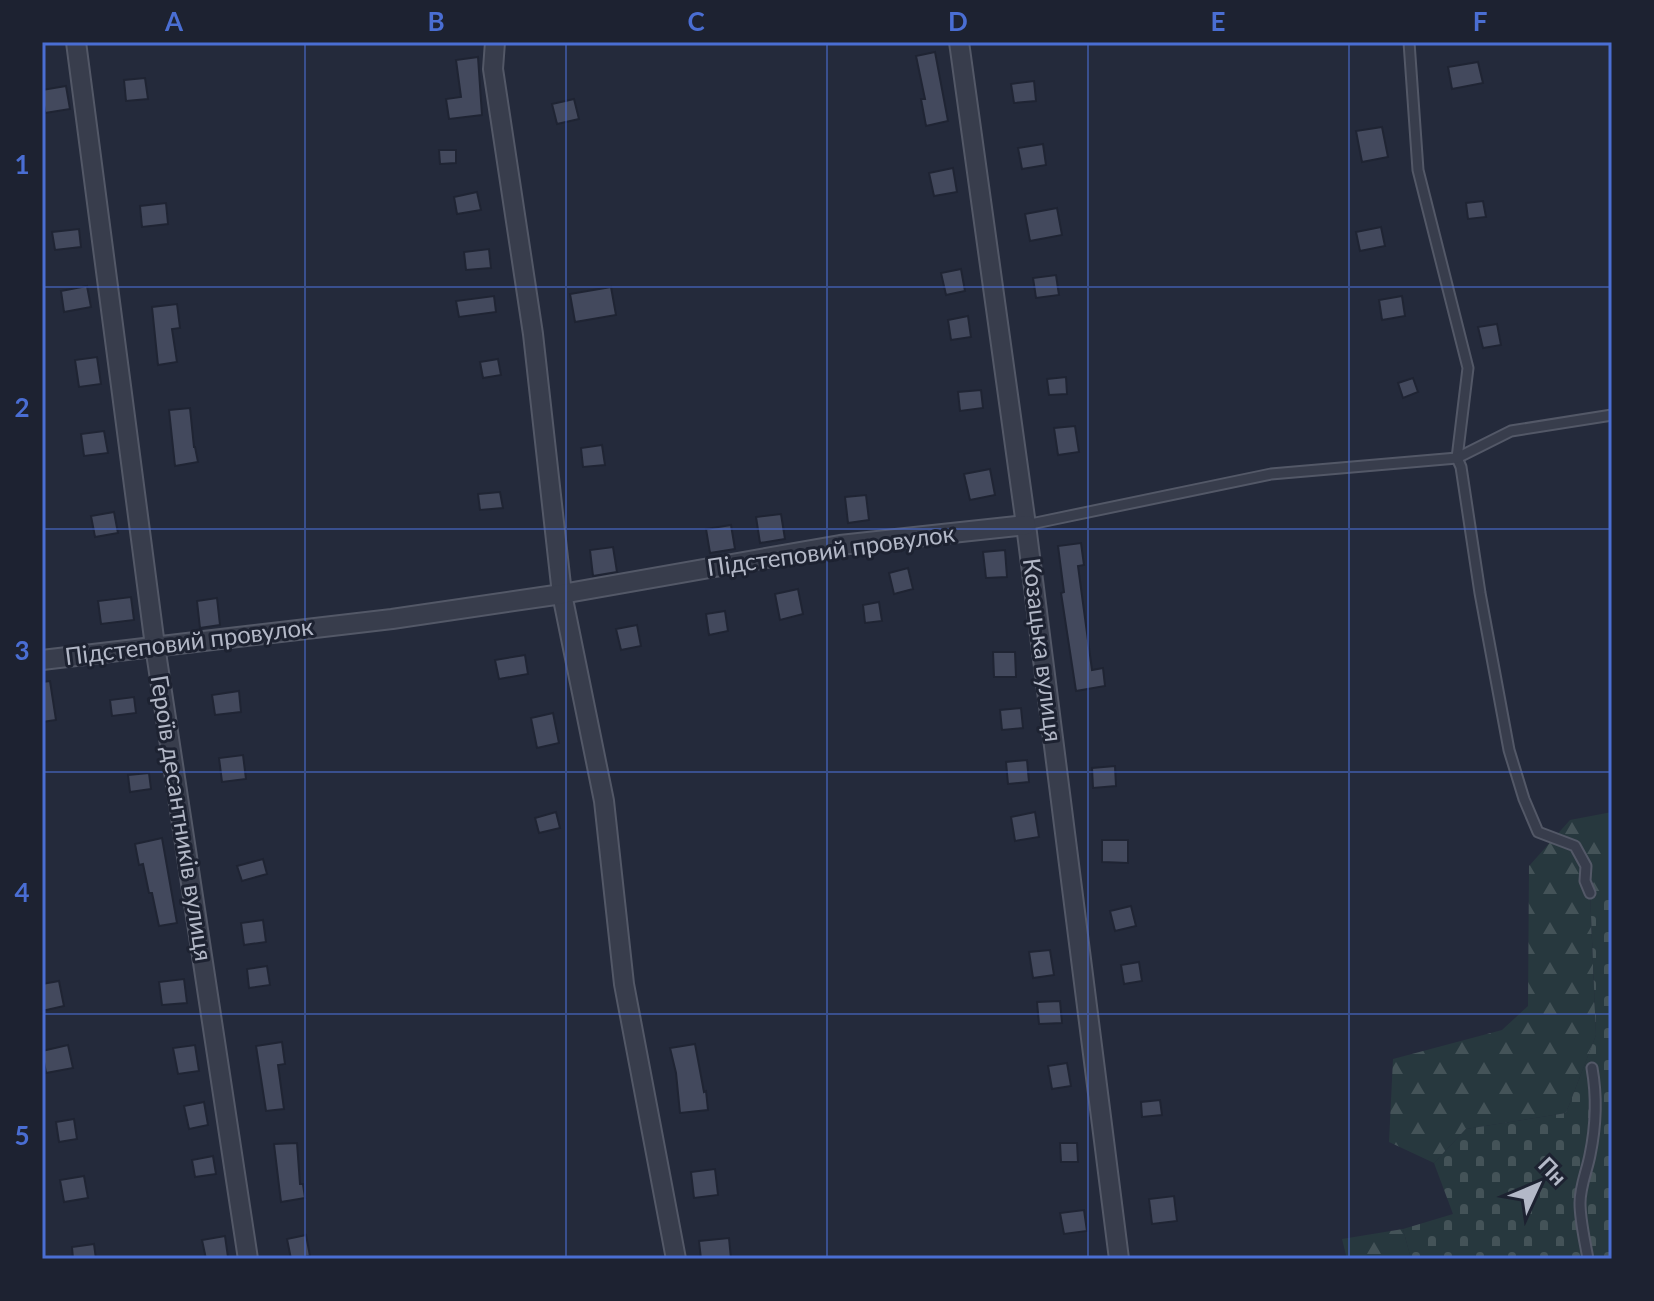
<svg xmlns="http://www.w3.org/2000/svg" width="1654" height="1301" font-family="Lato,sans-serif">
<defs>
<pattern id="forest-firs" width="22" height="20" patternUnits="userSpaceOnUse" patternTransform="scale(2)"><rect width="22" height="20" fill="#27383e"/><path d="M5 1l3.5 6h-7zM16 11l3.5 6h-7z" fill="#445358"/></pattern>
<pattern id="cemetery-stones" width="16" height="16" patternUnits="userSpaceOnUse" patternTransform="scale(2)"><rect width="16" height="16" fill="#27383e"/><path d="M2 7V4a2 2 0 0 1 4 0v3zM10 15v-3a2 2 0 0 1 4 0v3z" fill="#445358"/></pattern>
</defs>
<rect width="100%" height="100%" fill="#242a3b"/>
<g fill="url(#forest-firs)">
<path d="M 1612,812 L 1612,892 L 1590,893 L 1596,1035 L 1566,1113 L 1466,1129 L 1434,1163 L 1389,1142 L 1393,1059 L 1502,1030 L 1528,1006 L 1529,866 L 1570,820 Z"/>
<path d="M 1403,1229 L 1411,1259 L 1347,1259 L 1342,1239 Z"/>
</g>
<path fill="url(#cemetery-stones)" d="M 1590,891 L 1612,891 L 1612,1259 L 1411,1259 L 1403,1229 L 1453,1214 L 1434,1163 L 1466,1129 L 1566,1113 L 1596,1035 Z"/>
<g fill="#43495d" stroke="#1f2433" stroke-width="2">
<path d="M 935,52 L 948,121 L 926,126 L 921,99 L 925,99 L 916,56 Z"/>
<path d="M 478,57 L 482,115 L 449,119 L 446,99 L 461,97 L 456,60 Z"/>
<path d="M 1478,62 L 1483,83 L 1452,89 L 1448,67 Z"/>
<path d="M 145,78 L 148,99 L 126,101 L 124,80 Z"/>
<path d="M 1034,81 L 1036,101 L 1014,103 L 1011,84 Z"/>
<path d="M 66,86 L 70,109 L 45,113 L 42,90 Z"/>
<path d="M 574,99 L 579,119 L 557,124 L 552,104 Z"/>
<path d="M 1382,127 L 1388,157 L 1362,162 L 1356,131 Z"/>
<path d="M 1043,144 L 1046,165 L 1022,169 L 1018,148 Z"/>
<path d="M 439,150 L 456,150 L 456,163 L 440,164 Z"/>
<path d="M 953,168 L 957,192 L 934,196 L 929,173 Z"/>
<path d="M 477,192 L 481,210 L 457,214 L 454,197 Z"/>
<path d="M 1483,201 L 1486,217 L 1468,219 L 1466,203 Z"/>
<path d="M 166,203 L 168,224 L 142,227 L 140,206 Z"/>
<path d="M 1057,208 L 1062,235 L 1030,241 L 1025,214 Z"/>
<path d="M 1381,227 L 1385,246 L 1360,251 L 1356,232 Z"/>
<path d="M 79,229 L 81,247 L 55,250 L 52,232 Z"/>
<path d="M 489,249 L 491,268 L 466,270 L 464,252 Z"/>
<path d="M 961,269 L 965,291 L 946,295 L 941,273 Z"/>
<path d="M 1056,275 L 1059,295 L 1036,298 L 1033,278 Z"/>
<path d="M 87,286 L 91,307 L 64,312 L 61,291 Z"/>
<path d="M 611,287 L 616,315 L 575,322 L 570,294 Z"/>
<path d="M 494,296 L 496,312 L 459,317 L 456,301 Z"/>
<path d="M 1402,296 L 1405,316 L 1382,320 L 1379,300 Z"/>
<path d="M 177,304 L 180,328 L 172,329 L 177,362 L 158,365 L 152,307 Z"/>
<path d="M 968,316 L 971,337 L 951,340 L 948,320 Z"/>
<path d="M 1497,324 L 1501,345 L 1483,348 L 1478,327 Z"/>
<path d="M 97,357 L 101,384 L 79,387 L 75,360 Z"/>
<path d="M 498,359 L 501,375 L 483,378 L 480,362 Z"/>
<path d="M 1066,377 L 1067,394 L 1049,395 L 1047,379 Z"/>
<path d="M 1413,378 L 1418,392 L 1403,398 L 1398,383 Z"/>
<path d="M 981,390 L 983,408 L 960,411 L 958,392 Z"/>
<path d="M 190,408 L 194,447 L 195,447 L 198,462 L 175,466 L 169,410 Z"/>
<path d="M 1075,426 L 1079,452 L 1058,455 L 1054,428 Z"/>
<path d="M 104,431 L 108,453 L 84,456 L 81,434 Z"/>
<path d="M 602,445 L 605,465 L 583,467 L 581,448 Z"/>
<path d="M 990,469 L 995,495 L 970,500 L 964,474 Z"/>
<path d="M 500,492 L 503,508 L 480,510 L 478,494 Z"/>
<path d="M 866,495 L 869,520 L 848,523 L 845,497 Z"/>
<path d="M 114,512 L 118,533 L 95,537 L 91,516 Z"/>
<path d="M 781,514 L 785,539 L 760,543 L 756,517 Z"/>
<path d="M 731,525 L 735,549 L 710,553 L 706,529 Z"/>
<path d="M 1081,543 L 1084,565 L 1078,566 L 1092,670 L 1103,668 L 1105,686 L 1076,691 L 1061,593 L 1064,592 L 1058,546 Z"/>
<path d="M 613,547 L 617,572 L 593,576 L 590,550 Z"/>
<path d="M 1005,550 L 1007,577 L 986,578 L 983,552 Z"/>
<path d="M 908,568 L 913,589 L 894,594 L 889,573 Z"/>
<path d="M 798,589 L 803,614 L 780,620 L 775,594 Z"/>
<path d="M 131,597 L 134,620 L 101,624 L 98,601 Z"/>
<path d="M 217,598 L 220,625 L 200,628 L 197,601 Z"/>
<path d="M 879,602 L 882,621 L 865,623 L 863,605 Z"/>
<path d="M 725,611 L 728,631 L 709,635 L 706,614 Z"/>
<path d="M 637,625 L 641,646 L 621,650 L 616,629 Z"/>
<path d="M 993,652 L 1015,652 L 1016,677 L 994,677 Z"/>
<path d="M 525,655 L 528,674 L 499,679 L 495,660 Z"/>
<path d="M 50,681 L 56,720 L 42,722 L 42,682 Z"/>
<path d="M 239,691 L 241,712 L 215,715 L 212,695 Z"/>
<path d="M 134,697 L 136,713 L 112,716 L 110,700 Z"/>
<path d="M 1021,708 L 1023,728 L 1002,730 L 1000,710 Z"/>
<path d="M 553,713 L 559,743 L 537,748 L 531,718 Z"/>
<path d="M 243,755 L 246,779 L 222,782 L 219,758 Z"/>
<path d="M 1027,760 L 1029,782 L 1008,784 L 1006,762 Z"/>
<path d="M 1115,766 L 1116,786 L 1093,788 L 1092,768 Z"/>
<path d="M 149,773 L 151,789 L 130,792 L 128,775 Z"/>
<path d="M 556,812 L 560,828 L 539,833 L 535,818 Z"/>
<path d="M 1035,812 L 1039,837 L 1015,841 L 1011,817 Z"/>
<path d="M 162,838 L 177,923 L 159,926 L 152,893 L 149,893 L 143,864 L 139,865 L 135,844 Z"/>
<path d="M 1102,840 L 1128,840 L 1128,863 L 1102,862 Z"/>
<path d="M 263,859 L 267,874 L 242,881 L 237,866 Z"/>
<path d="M 1131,906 L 1136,926 L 1115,931 L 1110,911 Z"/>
<path d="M 263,920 L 266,942 L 244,945 L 241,923 Z"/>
<path d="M 1050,950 L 1054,975 L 1033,978 L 1029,952 Z"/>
<path d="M 1139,962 L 1142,981 L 1124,984 L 1121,965 Z"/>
<path d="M 267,966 L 270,985 L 249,988 L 247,969 Z"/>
<path d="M 184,979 L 187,1003 L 162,1005 L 159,982 Z"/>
<path d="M 59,981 L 64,1006 L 42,1011 L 42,984 Z"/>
<path d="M 1060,1001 L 1062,1023 L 1039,1024 L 1037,1002 Z"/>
<path d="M 282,1042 L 285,1064 L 278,1065 L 284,1109 L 266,1111 L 256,1046 Z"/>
<path d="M 695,1044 L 704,1092 L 706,1091 L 708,1110 L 680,1113 L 676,1073 L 670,1048 Z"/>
<path d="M 68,1045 L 73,1068 L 46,1073 L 42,1051 Z"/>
<path d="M 195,1045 L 199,1071 L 178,1074 L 173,1048 Z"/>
<path d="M 1067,1063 L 1071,1086 L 1052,1089 L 1048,1066 Z"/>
<path d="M 1160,1100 L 1162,1115 L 1142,1117 L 1141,1102 Z"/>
<path d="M 204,1102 L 208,1125 L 189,1129 L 184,1106 Z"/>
<path d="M 74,1119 L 77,1139 L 59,1142 L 56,1122 Z"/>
<path d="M 297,1143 L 300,1184 L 303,1184 L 305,1198 L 281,1202 L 274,1144 Z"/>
<path d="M 1060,1143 L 1077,1143 L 1078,1162 L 1061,1162 Z"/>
<path d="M 213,1156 L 216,1174 L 195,1177 L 192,1160 Z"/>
<path d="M 715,1169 L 718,1195 L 694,1198 L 691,1172 Z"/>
<path d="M 84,1176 L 88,1198 L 64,1202 L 60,1180 Z"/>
<path d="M 1174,1196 L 1177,1221 L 1152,1224 L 1149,1199 Z"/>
<path d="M 1084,1210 L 1087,1231 L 1064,1234 L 1060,1213 Z"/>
<path d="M 306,1235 L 310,1256 L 291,1259 L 287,1239 Z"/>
<path d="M 225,1236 L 228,1257 L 206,1259 L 202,1240 Z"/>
<path d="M 729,1238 L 731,1259 L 701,1259 L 699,1241 Z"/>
<path d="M 94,1244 L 96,1259 L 73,1259 L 72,1247 Z"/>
</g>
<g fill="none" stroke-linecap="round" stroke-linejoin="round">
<defs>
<g id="lane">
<path d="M 1409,42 L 1418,170 L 1468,368 L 1457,458 L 1461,467 L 1480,593 L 1509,750 L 1524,799 L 1538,832 L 1575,846 L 1586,866 L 1585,881 L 1590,893"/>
<path d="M 1026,525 L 1271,474 L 1457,458 L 1511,431 L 1612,415"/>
<path d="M 1588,1259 C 1585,1241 1580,1221 1580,1203 C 1580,1186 1587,1171 1590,1155 C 1596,1126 1597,1096 1592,1068"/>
</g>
<g id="street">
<path d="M 76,42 L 155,646 L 248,1259"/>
<path d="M 495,42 L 493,69 L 533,334 L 562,594 L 604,801 L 624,984 L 676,1259"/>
<path d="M 959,42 L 1026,525 L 1119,1259"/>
<path d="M 42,660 L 392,619 L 562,594 L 840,545 L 1026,525"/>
</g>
</defs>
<use href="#lane" stroke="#535867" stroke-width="13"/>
<use href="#street" stroke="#535867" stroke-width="22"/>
<use href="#lane" stroke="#383d4c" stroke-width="9"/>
<use href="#street" stroke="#383d4c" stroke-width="18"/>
</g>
<path fill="none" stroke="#4a6ed3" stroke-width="2" stroke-opacity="0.55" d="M 305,42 L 305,1259M 566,42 L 566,1259M 827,42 L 827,1259M 1088,42 L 1088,1259M 1349,42 L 1349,1259M 42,287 L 1612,287M 42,529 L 1612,529M 42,772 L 1612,772M 42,1014 L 1612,1014"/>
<g text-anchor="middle" stroke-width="6" stroke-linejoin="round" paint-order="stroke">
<g font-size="24" fill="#b3b8c7" stroke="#1d2231">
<text transform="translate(831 551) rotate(-8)" y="8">Підстеповий провулок</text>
<text transform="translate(189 642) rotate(-7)" y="8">Підстеповий провулок</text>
<text transform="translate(1042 650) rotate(83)" y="8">Козацька вулиця</text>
<text transform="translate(181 818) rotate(81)" y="8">Героїв десантників вулиця</text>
</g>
</g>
<rect width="1654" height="1301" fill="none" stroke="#1d2231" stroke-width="88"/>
<g transform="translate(1538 1185) rotate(46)" stroke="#1d2231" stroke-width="6" paint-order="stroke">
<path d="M0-6L14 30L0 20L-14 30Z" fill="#b3b8c7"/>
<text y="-12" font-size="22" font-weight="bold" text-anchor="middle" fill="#b3b8c7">Пн</text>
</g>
<rect x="44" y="44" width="1566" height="1213" fill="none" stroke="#4a6ed3" stroke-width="3"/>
<g font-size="26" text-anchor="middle" font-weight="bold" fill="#4a6ed3">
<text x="174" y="31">A</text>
<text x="436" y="31">B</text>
<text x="696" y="31">C</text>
<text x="958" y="31">D</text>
<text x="1218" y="31">E</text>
<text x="1480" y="31">F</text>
<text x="22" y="174">1</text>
<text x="22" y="417">2</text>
<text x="22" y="660">3</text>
<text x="22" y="902">4</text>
<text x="22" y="1145">5</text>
</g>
</svg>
